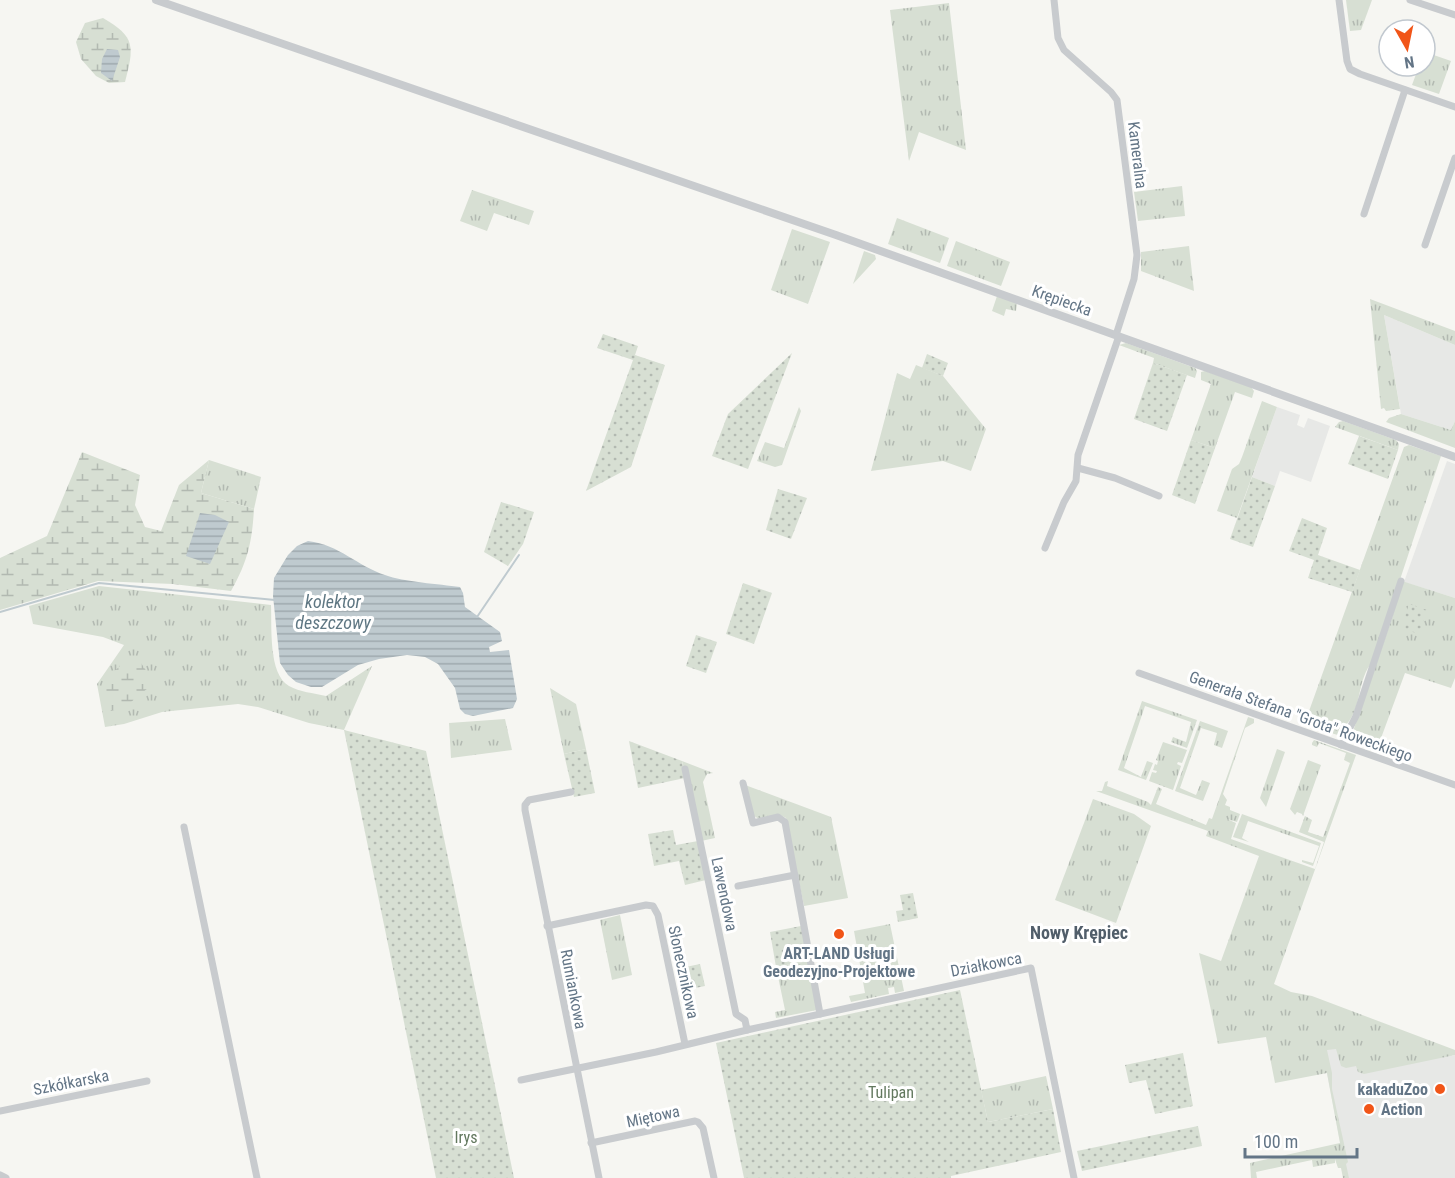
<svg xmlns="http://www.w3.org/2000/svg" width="1455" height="1178" font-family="'Roboto Condensed',sans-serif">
<defs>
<pattern id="grass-tufts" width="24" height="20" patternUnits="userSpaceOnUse" patternTransform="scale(1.5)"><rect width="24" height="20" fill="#d7dfd3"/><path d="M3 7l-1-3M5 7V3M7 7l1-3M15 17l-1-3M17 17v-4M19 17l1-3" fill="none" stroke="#b2b9b1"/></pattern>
<pattern id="wetland-marsh" width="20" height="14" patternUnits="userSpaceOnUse" patternTransform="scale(1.5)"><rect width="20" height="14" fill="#d7dfd3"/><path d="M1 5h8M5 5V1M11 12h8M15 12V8" fill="none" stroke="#b2b9b1"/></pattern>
<pattern id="garden-dots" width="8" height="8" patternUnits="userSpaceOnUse" patternTransform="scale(1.5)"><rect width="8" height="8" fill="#d7dfd3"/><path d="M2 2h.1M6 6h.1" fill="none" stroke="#b2b9b1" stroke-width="1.8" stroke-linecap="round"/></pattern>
<pattern id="water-rules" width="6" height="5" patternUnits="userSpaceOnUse" patternTransform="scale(1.5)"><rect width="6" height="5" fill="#bfcacf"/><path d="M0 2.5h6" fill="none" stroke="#9fa9ae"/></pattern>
</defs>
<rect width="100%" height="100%" fill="#f6f6f2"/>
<g fill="#e7e8e6">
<path d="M 1384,315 L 1455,345 L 1455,421 L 1451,430 L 1401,414 Z"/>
<path d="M 1277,407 L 1300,415 L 1297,425 L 1304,428 L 1308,418 L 1330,426 L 1311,482 L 1280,471 L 1275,486 L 1252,477 Z"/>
<path d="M 1447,461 L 1455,464 L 1455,598 L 1404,582 Z"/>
<path d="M 1313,1001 L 1452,1056 L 1455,1055 L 1455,1178 L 1347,1178 Z"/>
</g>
<g fill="url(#grass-tufts)">
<path d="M 1346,0 L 1372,0 L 1361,30 L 1350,31 Z"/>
<path d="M 949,3 L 966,150 L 919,132 L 909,161 L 890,10 Z"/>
<path d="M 1425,52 L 1451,61 L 1439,94 L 1412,85 L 1419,66 L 1425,66 Z"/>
<path d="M 1182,186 L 1185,216 L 1138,221 L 1134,192 Z"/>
<path d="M 472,190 L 534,211 L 529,225 L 494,213 L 487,231 L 460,221 Z"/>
<path d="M 897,218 L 949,238 L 940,263 L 888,244 Z"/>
<path d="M 792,229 L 830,242 L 808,304 L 771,290 Z"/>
<path d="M 956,241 L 1010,262 L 1001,286 L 947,266 Z"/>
<path d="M 1189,246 L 1194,291 L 1141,271 L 1141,252 Z"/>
<path d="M 864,251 L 875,255 L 876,259 L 853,284 Z"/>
<path d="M 997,296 L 1017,303 L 1016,311 L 1006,309 L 1004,316 L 992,311 Z"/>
<path d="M 1370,299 L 1455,331 L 1455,345 L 1384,315 L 1400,409 L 1386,411 L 1384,408 L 1381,409 Z"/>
<path d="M 1126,343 L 1195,368 L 1197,371 L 1195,378 L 1153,363 L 1154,358 L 1119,345 Z"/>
<path d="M 916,365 L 943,376 L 986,429 L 971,471 L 943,461 L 871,471 L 897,373 L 910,379 Z"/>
<path d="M 1205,371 L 1251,387 L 1254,391 L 1252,398 L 1235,392 L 1215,448 L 1191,440 L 1211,384 L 1201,380 L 1201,372 Z"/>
<path d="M 1262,401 L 1277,407 L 1237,518 L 1217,511 L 1232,469 L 1239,464 L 1242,457 Z"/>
<path d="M 799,407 L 801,411 L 782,465 L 775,467 L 757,461 L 765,442 L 784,448 Z"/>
<path d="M 1401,414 L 1451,430 L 1455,421 L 1455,448 L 1386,422 L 1389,418 Z"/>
<path d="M 1343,421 L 1396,440 L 1399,444 L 1398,450 L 1335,427 L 1339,422 Z"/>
<path d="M 1409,445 L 1441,456 L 1373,661 C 1356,680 1363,708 1345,726 L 1343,725 L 1338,735 L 1316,729 L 1317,727 L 1304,725 L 1404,447 Z"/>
<path d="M 209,460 L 261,477 L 254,509 L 201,493 Z"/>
<path d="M 1402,581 L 1455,598 L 1455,678 L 1451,688 L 1405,673 L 1377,749 L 1392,754 L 1391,756 L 1350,740 L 1392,618 Z"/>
<path d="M 99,586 L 271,605 C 272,626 268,674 289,686 C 300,692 313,693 326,696 L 372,666 L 344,730 L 309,723 L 258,707 L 238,704 L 162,712 L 124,724 L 105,727 L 97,684 L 124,645 L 103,637 L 33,624 L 29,606 Z"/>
<path d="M 550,688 L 576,704 L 586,749 L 564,754 Z"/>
<path d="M 1142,701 L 1197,720 L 1187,748 L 1171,742 L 1173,737 L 1186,742 L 1191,722 L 1145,706 L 1124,768 L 1141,777 L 1147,761 L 1153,763 L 1146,780 L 1118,770 Z"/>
<path d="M 1248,717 L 1254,719 L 1254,723 L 1245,728 L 1223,794 L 1227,800 L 1225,805 L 1230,807 L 1230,810 L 1240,814 L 1237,822 L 1227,819 L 1236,823 L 1231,839 L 1315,869 L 1324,842 L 1299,832 L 1305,816 L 1312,820 L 1308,832 L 1323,837 L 1350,763 L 1344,760 L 1346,753 L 1319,743 L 1317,747 L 1312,745 L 1312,743 L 1314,740 L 1356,755 L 1274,984 L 1291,992 L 1312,996 L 1455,1050 L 1455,1055 L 1364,1074 L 1358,1072 L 1356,1066 L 1346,1068 L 1341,1066 L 1336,1049 L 1327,1050 L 1332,1073 L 1332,1089 L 1348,1162 L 1346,1164 L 1349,1178 L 1343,1178 L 1341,1168 L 1338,1168 L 1335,1159 L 1335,1163 L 1313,1167 L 1312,1160 L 1256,1172 L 1257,1178 L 1251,1178 L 1250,1163 L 1340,1143 L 1327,1073 L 1275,1083 L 1266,1037 L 1218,1044 L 1199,953 L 1221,961 L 1259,856 L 1206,836 L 1208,831 L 1096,791 L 1102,791 L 1105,782 L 1108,781 L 1107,786 L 1148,802 L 1151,805 L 1158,787 L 1162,789 L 1156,804 L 1206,825 L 1209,818 L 1212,819 Z"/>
<path d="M 505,719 L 512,750 L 451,758 L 449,723 Z"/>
<path d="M 1200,721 L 1228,731 L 1222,748 L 1214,745 L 1217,733 L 1201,728 L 1180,788 L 1196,795 L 1202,780 L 1210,783 L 1203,801 L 1175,791 Z"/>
<path d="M 1163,742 L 1187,750 L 1182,763 L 1178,762 L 1177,764 L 1181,766 L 1173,790 L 1149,781 L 1152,772 L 1156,773 L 1157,771 L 1153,770 L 1155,764 L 1157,765 L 1158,761 L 1156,760 Z"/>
<path d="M 1277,749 L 1285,752 L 1266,807 L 1260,798 Z"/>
<path d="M 1308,760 L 1321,765 L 1303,816 L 1302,814 L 1297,812 L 1295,815 L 1290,809 Z"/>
<path d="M 682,761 L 713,773 L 707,774 L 703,782 L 715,838 L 701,841 Z"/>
<path d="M 745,785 L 831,817 L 848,898 L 804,906 L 786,818 L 780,815 L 759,819 L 754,816 Z"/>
<path d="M 1093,799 L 1134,814 L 1151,826 L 1116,923 L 1055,900 Z"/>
<path d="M 1242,814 L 1321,843 L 1313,866 L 1302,862 L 1302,860 L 1313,863 L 1319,846 L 1248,821 L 1242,838 L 1249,842 L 1233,837 Z"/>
<path d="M 620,915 L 632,975 L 612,980 L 600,920 Z"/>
<path d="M 890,924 L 904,991 L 895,993 L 894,987 L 888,988 L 889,994 L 851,1002 L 849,996 L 865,993 L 854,931 Z"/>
<path d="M 808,961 L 817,1010 L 776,1018 L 775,1012 L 785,1010 L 776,967 Z"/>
<path d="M 1046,1076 L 1053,1109 L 988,1122 L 981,1090 Z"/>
</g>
<g fill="url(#wetland-marsh)">
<path d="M 103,18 C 136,37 134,47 125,82 L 109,83 L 96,76 L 81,59 L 76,42 L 85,23 Z"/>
<path d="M 82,452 L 140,475 L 135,505 L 145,527 L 161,531 L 179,485 L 209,460 L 201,493 L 254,509 C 252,542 248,561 231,591 L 173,584 L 98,581 L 0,610 L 0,558 L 47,536 Z"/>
<path d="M 141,663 L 149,675 L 148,688 L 125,707 L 111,711 L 103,694 L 108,677 L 122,664 Z"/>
</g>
<g fill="url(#garden-dots)">
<path d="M 603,334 L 638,346 L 635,355 L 665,365 L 631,467 L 586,491 L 633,360 L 597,348 Z"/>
<path d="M 792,353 L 748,469 L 712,456 L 728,414 Z"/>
<path d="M 927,354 L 948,363 L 943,376 L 922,368 Z"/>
<path d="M 1153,363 L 1187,375 L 1167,431 L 1134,419 Z"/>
<path d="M 1359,436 L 1398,450 L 1388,479 L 1348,464 Z"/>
<path d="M 1191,440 L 1215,448 L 1195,504 L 1172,495 Z"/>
<path d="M 1252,477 L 1275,486 L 1253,547 L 1230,539 Z"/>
<path d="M 778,489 L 807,498 L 791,539 L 766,530 Z"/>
<path d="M 501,502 L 534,512 L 523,544 L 508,566 L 484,552 Z"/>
<path d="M 1302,518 L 1327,528 L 1318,555 L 1360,570 L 1352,592 L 1308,578 L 1314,560 L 1289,551 Z"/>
<path d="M 743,583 L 772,593 L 754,644 L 726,634 Z"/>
<path d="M 1409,604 L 1427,610 L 1419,634 L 1401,628 Z"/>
<path d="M 696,635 L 717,642 L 706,673 L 686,666 Z"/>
<path d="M 344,730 L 426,751 L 514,1178 L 436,1178 Z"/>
<path d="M 629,741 L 682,761 L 685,778 L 638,788 Z"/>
<path d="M 586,749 L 595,793 L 574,797 L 564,754 Z"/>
<path d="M 673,830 L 676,845 L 698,841 L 706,880 L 685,885 L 679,861 L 654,866 L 648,834 Z"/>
<path d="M 913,893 L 918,918 L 898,922 L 896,911 L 903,910 L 900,895 Z"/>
<path d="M 801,926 L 808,961 L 776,967 L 770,932 Z"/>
<path d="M 700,964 L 705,986 L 680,991 L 676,969 Z"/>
<path d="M 960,990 L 988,1122 L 1053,1109 L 1061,1152 L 951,1176 L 951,1178 L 744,1178 L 716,1043 Z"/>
<path d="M 1183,1053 L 1193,1106 L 1155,1114 L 1146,1080 L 1129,1083 L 1125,1065 Z"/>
<path d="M 1198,1126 L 1202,1146 L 1082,1171 L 1077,1151 Z"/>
</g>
<g fill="url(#water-rules)">
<path d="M 107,49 L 118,50 L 120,57 L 112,81 L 101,73 L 102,59 Z"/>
<path d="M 200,513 L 215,515 L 229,522 L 210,564 L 186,556 Z"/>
<path d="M 308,541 C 340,545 357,566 385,575 C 404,582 439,584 460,587 L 463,593 L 465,607 L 500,632 L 502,641 L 489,647 L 490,652 L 509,650 L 517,699 L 513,708 L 473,716 L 465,714 L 460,709 L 455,688 L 438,664 L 425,657 L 407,655 L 379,659 L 358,665 L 322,687 L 311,687 L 296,682 L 288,675 L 280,663 L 273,596 L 274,578 L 288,555 L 297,546 Z"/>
</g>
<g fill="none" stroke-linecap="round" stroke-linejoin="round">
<g stroke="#bfcacf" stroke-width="2">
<path d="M 0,612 L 99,583 L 275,600"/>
<path d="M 477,617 L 519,555"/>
</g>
<g stroke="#c8cbce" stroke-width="7">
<path d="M 1054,0 L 1058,38 L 1064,50 L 1111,92 L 1117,100 L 1137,255 L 1134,279 L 1116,335"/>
<path d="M 1339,0 L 1347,61 L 1350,69 L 1360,74 L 1455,107"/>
<path d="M 1410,0 L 1455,15"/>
<path d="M 1364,214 L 1405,90"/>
<path d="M 1425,245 L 1455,158"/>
<path d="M 1078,468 L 1115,478 L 1159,496"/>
<path d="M 1045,548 L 1064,502 L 1076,481 L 1078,455 L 1119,336"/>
<path d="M 1139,673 L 1455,785"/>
<path d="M 1341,745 L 1356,716 L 1401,581"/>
<path d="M 685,769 L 736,1014 L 745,1020 L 747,1030 L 1031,968 L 1074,1178"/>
<path d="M 743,783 L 753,823 L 778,817 L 785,822 L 820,1014"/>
<path d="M 571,792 L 529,800 L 525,805 L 525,810 L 599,1178"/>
<path d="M 184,827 L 257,1178"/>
<path d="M 738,886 L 795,875"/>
<path d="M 547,926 L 646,905 L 653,906 L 658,915 L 685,1044"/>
<path d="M 521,1080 L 656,1052 L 747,1030"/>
<path d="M 0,1111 L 147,1081"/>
<path d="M 591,1143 L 695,1121 L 698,1122 L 703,1128 L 714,1178"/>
<path d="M 0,1175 L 6,1178"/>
</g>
<path stroke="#c8cbce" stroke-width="8" d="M 156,0 L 836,235 L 1455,457"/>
</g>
<g fill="#f15518" stroke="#fff" stroke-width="2">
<circle cx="839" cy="934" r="6"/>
<circle cx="1440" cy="1089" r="6"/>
<circle cx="1369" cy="1109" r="6"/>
</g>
<g text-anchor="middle" stroke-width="6" stroke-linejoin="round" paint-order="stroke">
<g font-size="16" fill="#637586" stroke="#fff">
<text transform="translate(1138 155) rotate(83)" y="6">Kameralna</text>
<text transform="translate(1062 300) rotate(20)" y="6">Krępiecka</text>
<text transform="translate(1301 716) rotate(20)" y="6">Generała Stefana "Grota" Roweckiego</text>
<text transform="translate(725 894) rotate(78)" y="6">Lawendowa</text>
<text transform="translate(986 964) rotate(-11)" y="6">Działkowca</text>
<text transform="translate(684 972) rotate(78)" y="6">Słonecznikowa</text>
<text transform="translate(574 989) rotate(79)" y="6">Rumiankowa</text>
<text transform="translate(71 1082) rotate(-11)" y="6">Szkółkarska</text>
<text transform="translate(653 1116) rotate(-12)" y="6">Miętowa</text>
</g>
<g font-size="16" font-weight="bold" fill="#637586" stroke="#fff">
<text x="839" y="959">ART-LAND Usługi<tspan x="839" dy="18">Geodezyjno-Projektowe</tspan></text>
<text x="1428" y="1095" text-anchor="end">kakaduZoo</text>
<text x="1381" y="1115" text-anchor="start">Action</text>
</g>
<g font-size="16" fill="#62785e" stroke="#fff">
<text x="891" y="1098">Tulipan</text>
<text x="466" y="1143">Irys</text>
</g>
<g font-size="18" font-style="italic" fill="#5f7783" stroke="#fff">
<text x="333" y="608">kolektor<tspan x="333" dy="21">deszczowy</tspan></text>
</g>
<g font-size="18" font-weight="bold" fill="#515e6a" stroke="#fff">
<text x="1079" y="939">Nowy Krępiec</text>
</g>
</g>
<g transform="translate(1407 48) rotate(171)"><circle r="28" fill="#ffffff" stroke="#c1c8cf" stroke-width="1.5"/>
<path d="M0-4.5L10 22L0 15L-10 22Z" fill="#f15518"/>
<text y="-9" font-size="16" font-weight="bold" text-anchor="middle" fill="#637586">N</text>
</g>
<path d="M1245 1148v9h112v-9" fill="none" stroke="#637586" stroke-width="3"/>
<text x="1254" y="1148" font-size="18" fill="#637586" stroke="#ffffff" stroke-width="4.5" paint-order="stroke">100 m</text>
</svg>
